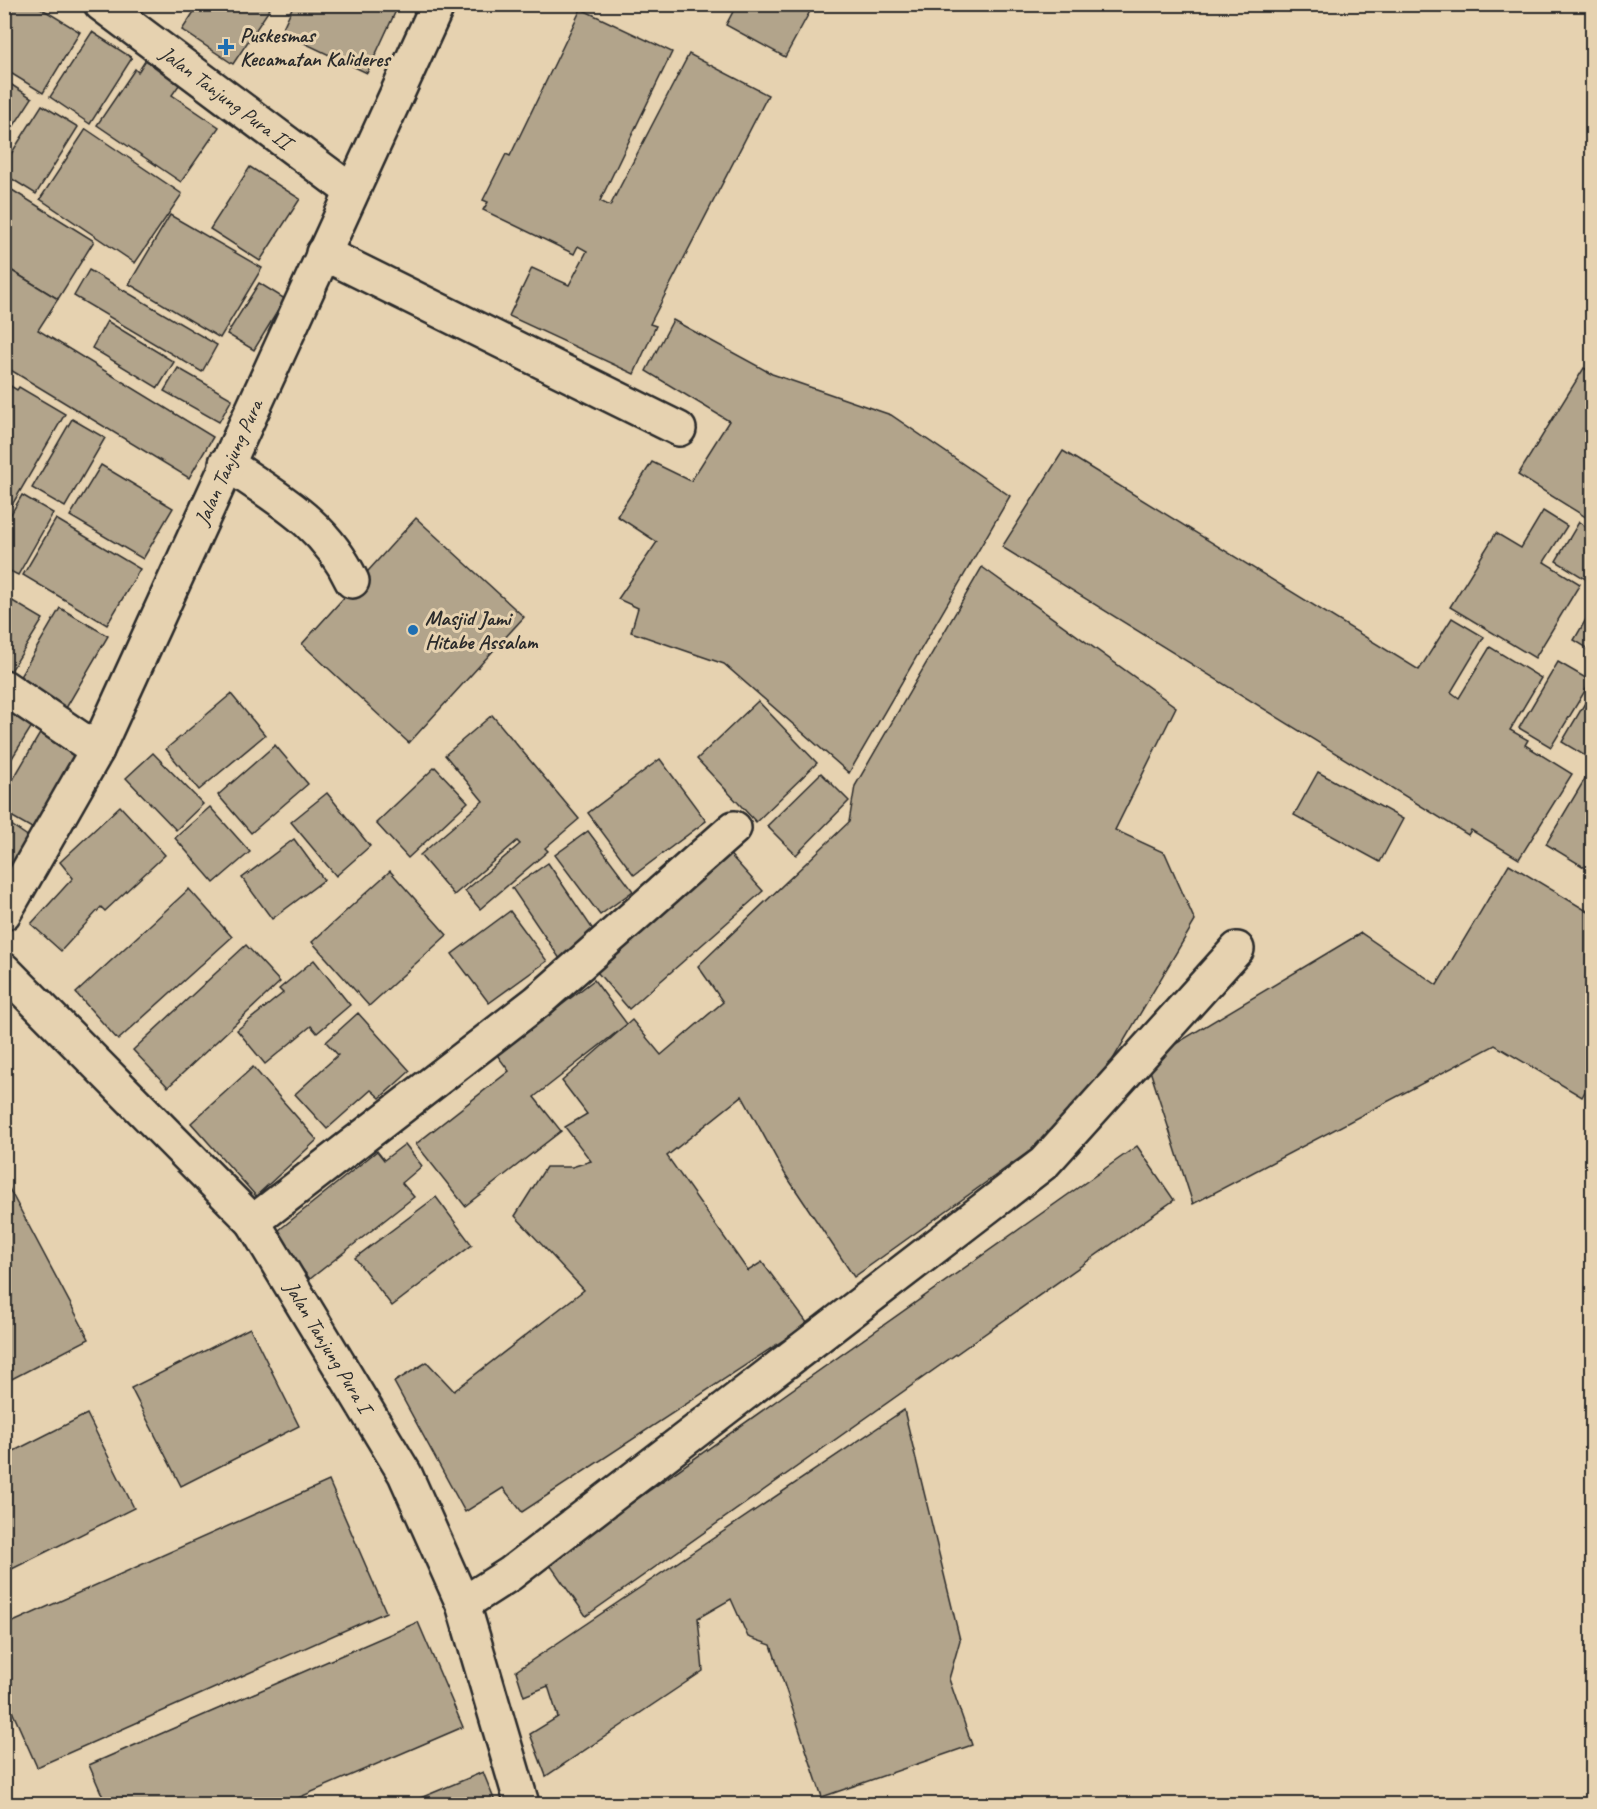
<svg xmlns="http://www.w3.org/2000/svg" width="1597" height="1809" font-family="Caveat,sans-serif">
<rect width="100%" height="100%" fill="#e6d2b0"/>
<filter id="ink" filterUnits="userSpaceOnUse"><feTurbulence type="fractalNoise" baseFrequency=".0167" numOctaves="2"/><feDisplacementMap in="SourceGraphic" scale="12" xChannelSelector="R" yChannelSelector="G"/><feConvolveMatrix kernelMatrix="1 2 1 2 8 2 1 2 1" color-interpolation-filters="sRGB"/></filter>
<g filter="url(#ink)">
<g fill="#b2a48b" stroke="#2b2b2b" stroke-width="1.5">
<path d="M 4,4 L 34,4 L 80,32 L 43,93 L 4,69 Z"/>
<path d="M 199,4 L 273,4 L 233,64 L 182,30 Z"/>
<path d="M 294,4 L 399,4 L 367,73 L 281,32 Z"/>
<path d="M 737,4 L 814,4 L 785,57 L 726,25 Z"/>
<path d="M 581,9 L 672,52 L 600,201 L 610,206 L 689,54 L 768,95 L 650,324 L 656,326 L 634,374 L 509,316 L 532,268 L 569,285 L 587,251 L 578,246 L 574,254 L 483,210 L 488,202 L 483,200 L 506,154 L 510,156 Z"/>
<path d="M 92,32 L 132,58 L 90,124 L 50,97 Z"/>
<path d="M 149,55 L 184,78 L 172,95 L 219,127 L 181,182 L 97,125 L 135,69 L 138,72 Z"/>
<path d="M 4,80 L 32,98 L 4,141 Z"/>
<path d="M 42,105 L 78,127 L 36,194 L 4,174 L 4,165 Z"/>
<path d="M 86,129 L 182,194 L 135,263 L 40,199 Z"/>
<path d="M 250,167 L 300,199 L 260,261 L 210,229 Z"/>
<path d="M 4,185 L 94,241 L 58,299 L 4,266 Z"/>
<path d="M 170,215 L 262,268 L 220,338 L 129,284 Z"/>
<path d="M 4,266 L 58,299 L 38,330 L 213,437 L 189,478 L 4,366 Z"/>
<path d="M 89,270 L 217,345 L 202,372 L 74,296 Z"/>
<path d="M 259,283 L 285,299 L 254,350 L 227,334 Z"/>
<path d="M 673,320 L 772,374 L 891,415 L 1010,496 L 849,773 L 724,664 L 631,632 L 638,608 L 618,599 L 657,542 L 617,516 L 652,462 L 691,481 L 729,421 L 646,371 Z"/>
<path d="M 107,321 L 174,362 L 158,388 L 92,348 Z"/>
<path d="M 178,368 L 232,399 L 219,422 L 164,391 Z"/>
<path d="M 1584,368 L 1592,373 L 1592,521 L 1518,475 Z"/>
<path d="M 4,382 L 17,390 L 19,387 L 65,414 L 12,505 L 4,501 Z"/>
<path d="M 72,419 L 105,438 L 65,507 L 32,488 Z"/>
<path d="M 1063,451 L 1419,670 L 1452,618 L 1484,637 L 1451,692 L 1459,698 L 1490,647 L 1541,678 L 1510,730 L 1528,740 L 1525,745 L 1572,774 L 1519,859 L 1471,830 L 1468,835 L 1002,547 Z"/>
<path d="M 101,465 L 173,508 L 143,559 L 70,516 Z"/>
<path d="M 22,495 L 53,513 L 18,575 L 4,568 L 4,526 Z"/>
<path d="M 1543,511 L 1567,526 L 1544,562 L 1580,584 L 1535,658 L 1450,607 L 1496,533 L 1521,548 Z"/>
<path d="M 416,518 L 524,617 L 409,743 L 302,644 Z"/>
<path d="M 56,519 L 140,569 L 107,625 L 23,575 Z"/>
<path d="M 1579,522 L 1592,531 L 1592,583 L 1556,561 Z"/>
<path d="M 982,567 L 1176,707 L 1115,830 L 1165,853 L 1195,921 L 1080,1115 L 854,1277 L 785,1174 L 742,1096 L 667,1156 L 748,1271 L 762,1262 L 808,1324 L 522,1512 L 503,1488 L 465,1512 L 394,1382 L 427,1362 L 454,1391 L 584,1290 L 515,1216 L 546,1167 L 572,1167 L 591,1161 L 565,1127 L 587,1114 L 562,1081 L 632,1020 L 661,1055 L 723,1002 L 698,966 L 849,822 L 855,786 Z"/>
<path d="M 4,596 L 43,619 L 9,674 L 4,670 Z"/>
<path d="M 60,608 L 108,636 L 62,715 L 14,687 Z"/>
<path d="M 1592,609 L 1592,651 L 1574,640 Z"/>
<path d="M 1558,662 L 1591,681 L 1551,747 L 1519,728 Z"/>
<path d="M 1592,691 L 1592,760 L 1562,742 Z"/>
<path d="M 231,694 L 265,735 L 199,790 L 166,749 Z"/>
<path d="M 4,698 L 37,718 L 4,771 Z"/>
<path d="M 758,701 L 817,763 L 756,822 L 697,759 Z"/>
<path d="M 492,715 L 579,819 L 545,848 L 548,851 L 480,909 L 465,891 L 520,844 L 517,841 L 454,895 L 420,855 L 483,801 L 445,755 Z"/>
<path d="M 42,730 L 89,757 L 44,835 L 4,812 L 4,795 Z"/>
<path d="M 275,745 L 308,784 L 251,833 L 218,795 Z"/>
<path d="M 153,753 L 203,804 L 176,830 L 126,778 Z"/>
<path d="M 660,759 L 706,821 L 634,875 L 588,813 Z"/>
<path d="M 435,767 L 468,802 L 408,858 L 376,823 Z"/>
<path d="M 1592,767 L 1592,872 L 1546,844 Z"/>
<path d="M 1318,772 L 1403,819 L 1380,862 L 1294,815 Z"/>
<path d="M 821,773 L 849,801 L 796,855 L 767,826 Z"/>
<path d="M 327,793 L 370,846 L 336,876 L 291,822 Z"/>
<path d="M 120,806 L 165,855 L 105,911 L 101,907 L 61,951 L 31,924 L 73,878 L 60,862 Z"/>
<path d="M 210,807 L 250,852 L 214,883 L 175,838 Z"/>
<path d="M 4,820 L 42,846 L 22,874 L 4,862 Z"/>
<path d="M 588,831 L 633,891 L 600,915 L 555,855 Z"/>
<path d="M 294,839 L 324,880 L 272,919 L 242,878 Z"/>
<path d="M 724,848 L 763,891 L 629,1009 L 591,965 Z"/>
<path d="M 548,863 L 596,934 L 560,959 L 512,888 Z"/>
<path d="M 1509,864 L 1592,914 L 1592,1079 L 1582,1097 L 1495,1045 L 1193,1204 L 1147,1061 L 1361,933 L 1437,985 Z"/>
<path d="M 390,871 L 447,935 L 369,1006 L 312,942 Z"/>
<path d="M 189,889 L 232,937 L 118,1040 L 76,993 Z"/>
<path d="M 510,911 L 547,961 L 489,1003 L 452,954 Z"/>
<path d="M 246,945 L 280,982 L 168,1087 L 133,1050 Z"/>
<path d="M 314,960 L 350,1005 L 317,1033 L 311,1026 L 265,1064 L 237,1030 L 283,993 L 279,989 Z"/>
<path d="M 594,980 L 627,1024 L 534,1097 L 561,1131 L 465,1206 L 416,1144 L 509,1071 L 497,1055 Z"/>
<path d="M 358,1013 L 410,1071 L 380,1098 L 371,1090 L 327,1129 L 295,1094 L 338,1055 L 326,1042 Z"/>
<path d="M 253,1067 L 317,1140 L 256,1196 L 191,1123 Z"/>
<path d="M 405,1144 L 422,1166 L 402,1183 L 414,1197 L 310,1279 L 274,1234 L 377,1151 L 384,1160 Z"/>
<path d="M 1137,1146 L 1174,1200 L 586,1616 L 548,1562 Z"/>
<path d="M 4,1179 L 89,1339 L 4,1383 Z"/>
<path d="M 436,1197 L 472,1245 L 392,1306 L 355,1258 Z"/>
<path d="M 250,1328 L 299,1426 L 181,1486 L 131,1388 Z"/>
<path d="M 904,1410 L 960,1640 L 949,1679 L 972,1745 L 822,1797 L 771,1645 L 748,1637 L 731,1599 L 698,1618 L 703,1671 L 546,1776 L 530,1734 L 558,1717 L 548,1686 L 524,1696 L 516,1671 Z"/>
<path d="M 87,1414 L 134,1508 L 4,1573 L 4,1456 Z"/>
<path d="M 329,1481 L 386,1612 L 37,1767 L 4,1693 L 4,1626 Z"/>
<path d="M 418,1622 L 463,1727 L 284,1804 L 106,1804 L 89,1765 Z"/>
<path d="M 483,1772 L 496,1804 L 406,1804 Z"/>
</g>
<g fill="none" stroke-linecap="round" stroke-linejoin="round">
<defs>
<g id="minor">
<path id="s1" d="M 101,4 L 351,191"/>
<path d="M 323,253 L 679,429"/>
<path d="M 226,463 C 278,499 325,523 352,581"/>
<path d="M 4,687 L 97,750"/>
<path id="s2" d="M 4,913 L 97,750 L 438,4"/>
<path id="s3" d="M 4,970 L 253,1222 L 405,1474 L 463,1604 L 522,1804"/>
<path d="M 253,1222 L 537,1002 L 734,828"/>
<path d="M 463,1604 L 510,1574 L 1044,1163 L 1237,949"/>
</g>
</defs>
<use href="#minor" stroke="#2b2b2b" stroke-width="38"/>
<use href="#minor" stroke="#e6d2b0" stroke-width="33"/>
</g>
</g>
<g fill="#1f6fb2" stroke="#e6d2b0" stroke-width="2">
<path d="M223 38h6v6h6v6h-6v6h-6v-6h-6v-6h6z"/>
<circle cx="413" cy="630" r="6"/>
</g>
<g text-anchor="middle" stroke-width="6" stroke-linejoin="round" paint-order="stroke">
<g font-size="21" font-weight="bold" fill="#2b2b2b" stroke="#e6d2b0" text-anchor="start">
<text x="240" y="42">Puskesmas<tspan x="240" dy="24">Kecamatan Kalideres</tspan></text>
<text x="425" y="625">Masjid Jami<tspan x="425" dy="24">Hitabe Assalam</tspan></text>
</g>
<g font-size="21" fill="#2b2b2b" stroke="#e6d2b0">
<text dy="7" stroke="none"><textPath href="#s1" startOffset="156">Jalan Tanjung Pura II</textPath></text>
<text dy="7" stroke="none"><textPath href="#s2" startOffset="504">Jalan Tanjung Pura</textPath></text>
<text dy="7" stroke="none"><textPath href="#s3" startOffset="500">Jalan Tanjung Pura I</textPath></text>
</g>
</g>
<rect width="1597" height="1809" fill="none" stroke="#e6d2b0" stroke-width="24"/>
<rect x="12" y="12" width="1573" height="1785" fill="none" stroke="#2b2b2b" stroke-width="2" filter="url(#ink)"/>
</svg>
